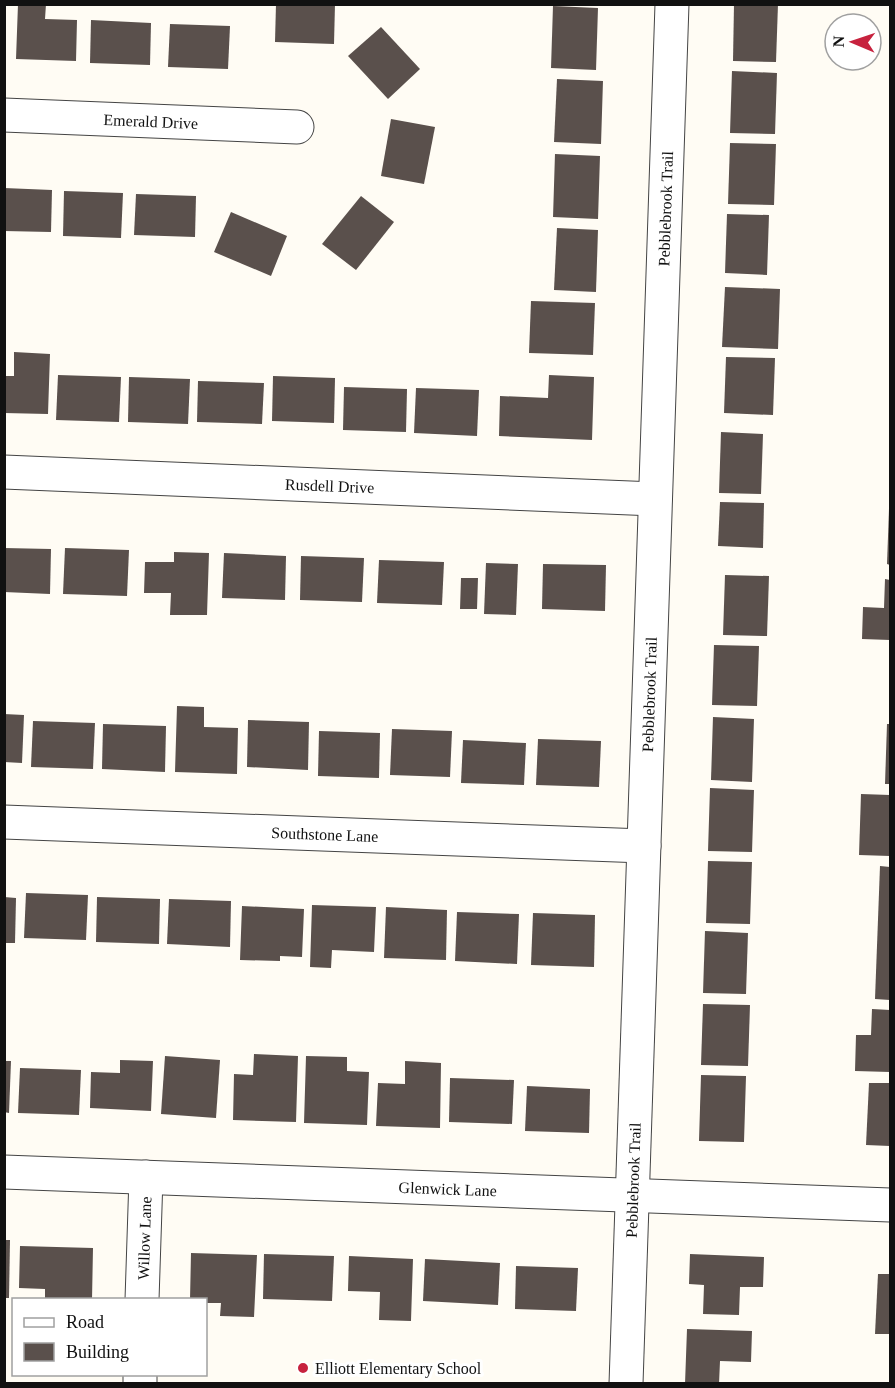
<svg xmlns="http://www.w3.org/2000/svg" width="895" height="1388" font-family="Georgia,serif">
<rect width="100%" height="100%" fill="#fffcf4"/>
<g fill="#5a504c">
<path d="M 18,4 L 46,4 L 45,19 L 77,20 L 76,61 L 16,59 Z"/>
<path d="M 276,4 L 335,4 L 334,44 L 275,42 Z"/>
<path d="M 734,4 L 778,4 L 776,62 L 733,61 Z"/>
<path d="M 553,6 L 598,8 L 596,70 L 551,68 Z"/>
<path d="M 91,20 L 151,23 L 150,65 L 90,63 Z"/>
<path d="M 170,24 L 230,26 L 228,69 L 168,67 Z"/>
<path d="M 381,27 L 420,69 L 388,99 L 348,56 Z"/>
<path d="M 732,71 L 777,73 L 775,134 L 730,133 Z"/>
<path d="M 557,79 L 603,81 L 601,144 L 554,142 Z"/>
<path d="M 391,119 L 435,127 L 424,184 L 381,176 Z"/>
<path d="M 730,143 L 776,144 L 774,205 L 728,204 Z"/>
<path d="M 555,154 L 600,156 L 598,219 L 553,217 Z"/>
<path d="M 4,188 L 52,190 L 51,232 L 4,231 Z"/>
<path d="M 64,191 L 123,193 L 121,238 L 63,236 Z"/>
<path d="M 136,194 L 196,196 L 195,237 L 134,235 Z"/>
<path d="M 361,196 L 394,222 L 356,270 L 322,244 Z"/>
<path d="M 231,212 L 287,236 L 271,276 L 214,252 Z"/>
<path d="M 727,214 L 769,215 L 767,275 L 725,273 Z"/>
<path d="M 557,228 L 598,230 L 596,292 L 554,290 Z"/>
<path d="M 725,287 L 780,289 L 778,349 L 722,347 Z"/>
<path d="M 531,301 L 595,303 L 593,355 L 529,353 Z"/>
<path d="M 14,352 L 50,354 L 48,414 L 4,413 L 4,376 L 14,376 Z"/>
<path d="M 726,357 L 775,358 L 773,415 L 724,413 Z"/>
<path d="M 58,375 L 121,377 L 119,422 L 56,420 Z"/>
<path d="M 549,375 L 594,377 L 592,440 L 499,436 L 500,396 L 548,398 Z"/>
<path d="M 273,376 L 335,378 L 334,423 L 272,421 Z"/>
<path d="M 129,377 L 190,379 L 188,424 L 128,422 Z"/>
<path d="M 198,381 L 264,383 L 262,424 L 197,422 Z"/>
<path d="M 344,387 L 407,389 L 406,432 L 343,430 Z"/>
<path d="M 416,388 L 479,390 L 477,436 L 414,433 Z"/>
<path d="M 721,432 L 763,434 L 761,494 L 719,493 Z"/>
<path d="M 720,502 L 764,503 L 763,548 L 718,546 Z"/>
<path d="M 889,509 L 890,509 L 890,565 L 887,564 Z"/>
<path d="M 4,548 L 51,549 L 50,594 L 4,592 Z"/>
<path d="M 65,548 L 129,550 L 127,596 L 63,594 Z"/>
<path d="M 174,552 L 209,553 L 207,615 L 170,615 L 171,593 L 144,593 L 145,562 L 174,562 Z"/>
<path d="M 224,553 L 286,556 L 285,600 L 222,598 Z"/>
<path d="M 301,556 L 364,558 L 362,602 L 300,600 Z"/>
<path d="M 379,560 L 444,562 L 442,605 L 377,603 Z"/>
<path d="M 486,563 L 518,564 L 516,615 L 484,614 Z"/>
<path d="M 543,564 L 606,565 L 605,611 L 542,609 Z"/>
<path d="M 725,575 L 769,576 L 767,636 L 723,635 Z"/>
<path d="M 461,578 L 478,578 L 477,609 L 460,609 Z"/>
<path d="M 885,579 L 890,580 L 890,640 L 862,639 L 863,607 L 884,608 Z"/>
<path d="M 714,645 L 759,646 L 757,706 L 712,705 Z"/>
<path d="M 177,706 L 204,707 L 204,727 L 238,728 L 237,774 L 175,772 Z"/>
<path d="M 4,714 L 24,715 L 22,763 L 4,762 Z"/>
<path d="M 713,717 L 754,719 L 752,782 L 711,780 Z"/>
<path d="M 248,720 L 309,722 L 308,770 L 247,767 Z"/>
<path d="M 33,721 L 95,723 L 93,769 L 31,767 Z"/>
<path d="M 103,724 L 166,726 L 165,772 L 102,769 Z"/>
<path d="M 887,724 L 890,724 L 890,784 L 885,784 Z"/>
<path d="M 392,729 L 452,731 L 450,777 L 390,775 Z"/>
<path d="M 319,731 L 380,733 L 379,778 L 318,776 Z"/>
<path d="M 538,739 L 601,741 L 599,787 L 536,785 Z"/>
<path d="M 463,740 L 526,743 L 524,785 L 461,783 Z"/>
<path d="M 710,788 L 754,790 L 752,852 L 708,851 Z"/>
<path d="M 861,794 L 890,795 L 890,856 L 859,855 Z"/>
<path d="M 708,861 L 752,862 L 750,924 L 706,923 Z"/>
<path d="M 880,866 L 890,867 L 890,1000 L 875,999 Z"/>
<path d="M 26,893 L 88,895 L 86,940 L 24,938 Z"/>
<path d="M 4,897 L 16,898 L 15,943 L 4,943 Z"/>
<path d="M 97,897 L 160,899 L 159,944 L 96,942 Z"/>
<path d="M 169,899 L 231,901 L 230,947 L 167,944 Z"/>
<path d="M 312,905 L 376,907 L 374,952 L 332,950 L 331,968 L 310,967 Z"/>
<path d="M 242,906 L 304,909 L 302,957 L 280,956 L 280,961 L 240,960 Z"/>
<path d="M 386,907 L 447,910 L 446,960 L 384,958 Z"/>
<path d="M 457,912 L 519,914 L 517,964 L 455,961 Z"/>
<path d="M 533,913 L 595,915 L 594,967 L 531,965 Z"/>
<path d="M 705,931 L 748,933 L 746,994 L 703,993 Z"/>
<path d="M 703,1004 L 750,1005 L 748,1066 L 701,1065 Z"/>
<path d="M 872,1009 L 890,1010 L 890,1072 L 855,1071 L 856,1035 L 871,1035 Z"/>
<path d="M 254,1054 L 298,1056 L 296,1122 L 233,1120 L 234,1074 L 253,1075 Z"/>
<path d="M 165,1056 L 220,1060 L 216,1118 L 161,1114 Z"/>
<path d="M 306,1056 L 347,1057 L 347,1071 L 369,1072 L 367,1125 L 304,1123 Z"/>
<path d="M 120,1060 L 153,1061 L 151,1111 L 90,1108 L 91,1072 L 120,1073 Z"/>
<path d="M 4,1061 L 11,1061 L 9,1113 L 4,1112 Z"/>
<path d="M 405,1061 L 441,1063 L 440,1128 L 376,1126 L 378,1083 L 405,1084 Z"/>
<path d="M 20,1068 L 81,1070 L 79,1115 L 18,1113 Z"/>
<path d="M 701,1075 L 746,1076 L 744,1142 L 699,1141 Z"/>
<path d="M 450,1078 L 514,1080 L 512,1124 L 449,1122 Z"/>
<path d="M 869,1083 L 890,1083 L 890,1146 L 866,1145 Z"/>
<path d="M 527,1086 L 590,1089 L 589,1133 L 525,1131 Z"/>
<path d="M 4,1240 L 10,1240 L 9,1298 L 4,1298 Z"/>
<path d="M 20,1246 L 93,1248 L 92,1300 L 45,1300 L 45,1289 L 19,1288 Z"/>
<path d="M 191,1253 L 257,1255 L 254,1317 L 220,1316 L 221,1303 L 206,1303 L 206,1300 L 190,1300 Z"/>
<path d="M 264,1254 L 334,1256 L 332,1301 L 263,1299 Z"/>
<path d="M 690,1254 L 764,1257 L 763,1287 L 740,1287 L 739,1315 L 703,1314 L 704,1285 L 689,1284 Z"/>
<path d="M 349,1256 L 413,1259 L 411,1321 L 379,1320 L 380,1292 L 348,1291 Z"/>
<path d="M 425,1259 L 500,1263 L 498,1305 L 423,1301 Z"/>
<path d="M 516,1266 L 578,1268 L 576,1311 L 515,1309 Z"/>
<path d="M 878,1274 L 890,1274 L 890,1334 L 875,1334 Z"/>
<path d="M 687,1329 L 752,1331 L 751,1362 L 720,1361 L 719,1384 L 685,1384 Z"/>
</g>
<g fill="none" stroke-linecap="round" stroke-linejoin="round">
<defs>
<g id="minor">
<path id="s1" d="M 4,115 L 297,127"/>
<path id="s2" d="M 4,472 L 655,499"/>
<path id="s3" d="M 4,822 L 644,846"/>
<path id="s4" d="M 4,1172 L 890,1205"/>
<path id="s5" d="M 142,1300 L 146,1177"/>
<path d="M 140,1384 L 140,1374"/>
<path id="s6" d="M 626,1384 L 672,4"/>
</g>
</defs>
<use href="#minor" stroke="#444" stroke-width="35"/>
<use href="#minor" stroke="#fff" stroke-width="33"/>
</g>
<circle fill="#c7223e" stroke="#fff" stroke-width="2" cx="303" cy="1368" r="6"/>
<g text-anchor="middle" stroke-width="6" stroke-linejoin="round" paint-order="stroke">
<g font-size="16" fill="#111" stroke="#fff">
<text dy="6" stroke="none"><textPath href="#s1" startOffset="147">Emerald Drive</textPath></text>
<text dy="6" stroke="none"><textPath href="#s6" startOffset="1176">Pebblebrook Trail</textPath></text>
<text dy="6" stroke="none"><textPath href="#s2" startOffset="326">Rusdell Drive</textPath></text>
<text dy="6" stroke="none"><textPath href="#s6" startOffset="690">Pebblebrook Trail</textPath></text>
<text dy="6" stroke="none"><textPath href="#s3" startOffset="321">Southstone Lane</textPath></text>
<text dy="6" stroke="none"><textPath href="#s6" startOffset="204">Pebblebrook Trail</textPath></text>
<text dy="6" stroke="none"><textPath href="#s4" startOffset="444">Glenwick Lane</textPath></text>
<text dy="6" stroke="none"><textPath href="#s5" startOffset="62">Willow Lane</textPath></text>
</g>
<g font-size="16" fill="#111" stroke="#fff" text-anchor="start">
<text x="315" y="1374">Elliott Elementary School</text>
</g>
</g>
<rect width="895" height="1388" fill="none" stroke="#111111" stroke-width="12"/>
<rect x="12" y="1298" width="195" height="78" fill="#ffffff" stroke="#a0a0a0" stroke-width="1.5"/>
<rect x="24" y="1318" width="30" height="9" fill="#ffffff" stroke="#a0a0a0" stroke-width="1.5"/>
<text x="66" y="1328" font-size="18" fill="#111111">Road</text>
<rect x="24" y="1343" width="30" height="18" fill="#5a504c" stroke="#a0a0a0" stroke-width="1.5"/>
<text x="66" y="1358" font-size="18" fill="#111111">Building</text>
<g transform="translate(853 42) rotate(272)"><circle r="28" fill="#ffffff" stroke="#a0a0a0" stroke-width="1.5"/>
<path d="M0-4.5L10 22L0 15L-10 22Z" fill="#c7223e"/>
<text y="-9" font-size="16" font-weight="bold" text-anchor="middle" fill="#111111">N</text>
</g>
</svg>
